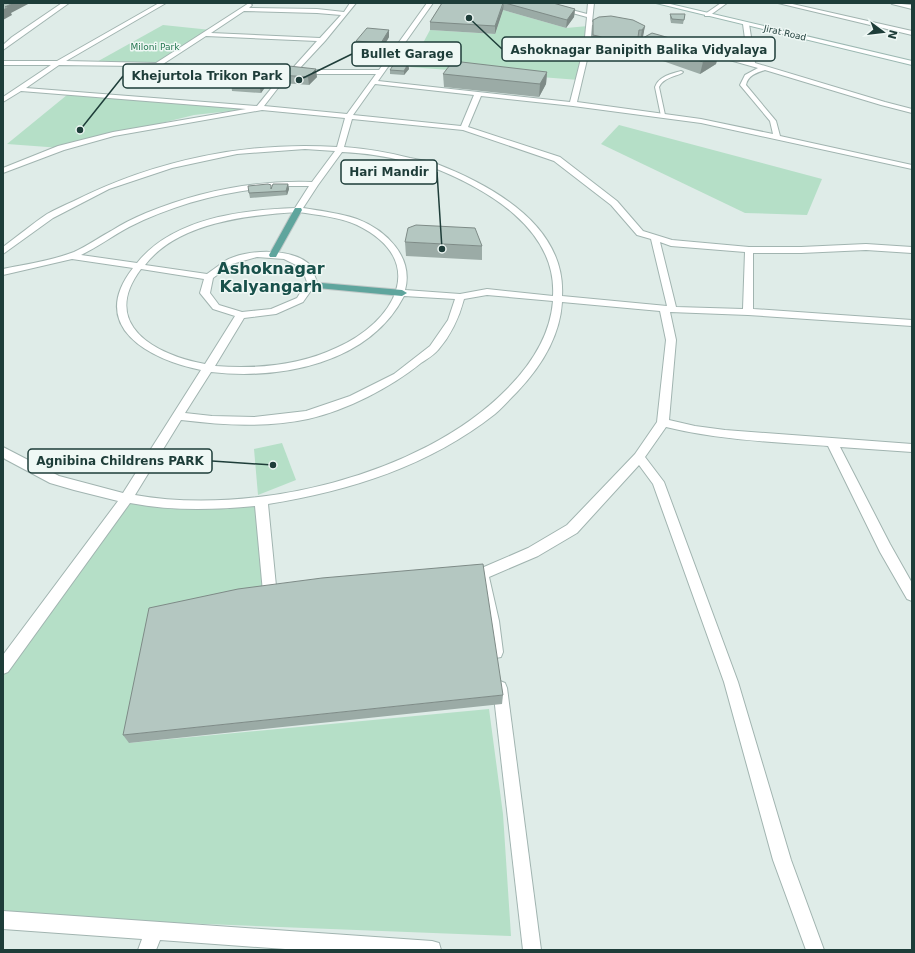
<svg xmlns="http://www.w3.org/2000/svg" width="915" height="953" font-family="'DejaVu Sans',sans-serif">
<rect width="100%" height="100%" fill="#dfece8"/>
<g fill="#b5dfc7">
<path d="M 503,10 L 566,28 L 588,26 L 579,80 L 410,67 L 430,30 L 495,34 Z"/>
<path d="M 163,25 L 211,30 L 156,65 L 93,64 Z"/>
<path d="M 67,95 L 249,109 L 194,115 L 61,148 L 7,144 Z"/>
<path d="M 619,125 L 822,179 L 807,215 L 745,213 L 601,144 Z"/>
<path d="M 282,443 L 296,480 L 258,495 L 254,449 Z"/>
<path d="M 126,499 L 186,504 L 261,501 L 270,592 L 129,743 L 489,709 L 503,814 L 511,936 L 3,916 L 3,670 Z"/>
</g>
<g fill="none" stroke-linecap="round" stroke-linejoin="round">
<defs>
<path id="lane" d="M 681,71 L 683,72 L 682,73 C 674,77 663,78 659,87 L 665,115 L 661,116 L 655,87 C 659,76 671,74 681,71 Z"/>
<g id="street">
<path d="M 62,3 L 69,3 L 3,50 L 3,45 L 12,37 Z"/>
<path d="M 159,3 L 166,3 L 66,61 L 156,63 L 249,3 L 252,5 L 249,8 L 317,9 L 344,12 L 350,3 L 356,3 L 325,41 L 298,70 L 379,70 L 427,3 L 433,3 L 378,81 L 570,102 L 584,47 L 587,17 L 536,3 L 545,3 L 587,14 L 588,3 L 594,3 L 592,22 L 612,25 L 609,27 L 592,25 L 590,47 L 577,102 L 701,119 L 773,134 L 770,121 L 740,85 L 745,75 L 758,68 L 701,52 L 704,50 L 748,61 L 743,24 L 746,22 L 749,24 L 755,63 L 885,102 L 912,109 L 912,113 L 881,105 L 765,70 C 757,73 748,75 746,85 L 776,121 L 780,136 L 912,165 L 912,169 L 701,123 L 573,106 L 481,96 L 468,127 L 560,157 L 617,201 L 643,231 L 672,240 L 749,247 L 801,247 L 866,244 L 912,247 L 912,253 L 866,250 L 801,253 L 753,253 L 753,309 L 912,320 L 912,326 L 748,315 L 670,312 L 676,340 L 669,420 L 695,426 L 725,430 L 912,444 L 912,452 L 840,447 L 890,544 L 912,583 L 912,601 L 907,599 L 880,552 L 828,446 C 773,442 719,440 666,427 L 645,457 L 664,482 L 738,682 L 791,860 L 824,950 L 806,950 L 773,860 L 724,682 L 653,484 L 639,465 L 577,533 L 538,556 L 489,577 L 499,621 L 503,652 L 501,657 L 496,658 L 491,657 L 489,652 L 485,621 L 475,574 L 477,570 L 528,548 L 567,525 L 635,454 L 657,422 L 666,340 L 660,311 L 562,302 C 560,337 540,368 517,392 C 510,399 503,407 495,414 C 429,466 350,491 268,504 L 276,586 L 283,588 L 285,592 L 283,596 L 278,598 L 265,596 L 263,592 L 255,506 C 213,510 171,511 130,503 L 8,672 L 3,674 L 3,655 L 118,501 L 74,490 L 50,483 L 5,459 L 3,457 L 3,447 L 59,476 L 123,493 L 201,370 C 150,360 87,327 133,268 L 72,259 L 3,275 L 3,269 C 27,264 51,261 74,252 C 87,246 98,238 111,231 C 122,224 134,218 146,213 C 199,191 254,180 312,182 L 335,151 L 305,149 L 237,154 L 172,168 L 109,189 L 53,218 L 3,254 L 3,247 C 18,236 32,224 47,214 C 56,209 65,205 74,201 C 155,160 247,141 337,147 L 345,118 L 262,110 L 114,136 L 64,150 L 3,173 L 3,168 L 58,146 L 113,132 L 246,109 L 21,91 L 3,102 L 3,97 L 51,65 L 3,65 L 3,61 L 57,61 ZM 244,11 L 317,13 L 341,15 L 320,38 L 211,33 ZM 206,36 L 317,41 L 291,70 L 163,64 ZM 59,65 L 136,66 L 283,74 L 257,106 L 26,88 ZM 293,74 L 376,74 L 347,114 L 264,106 L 288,75 ZM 375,84 L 474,95 L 461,126 L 353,115 ZM 352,119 L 463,130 L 554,161 L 611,205 L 637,235 L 651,239 L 667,306 L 562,296 C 566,226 493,186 437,164 C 429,161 419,160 410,158 C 387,152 368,149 344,147 ZM 342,152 C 366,153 385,156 408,162 C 416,163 424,165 432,167 C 485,188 557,228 553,296 L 487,289 L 460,294 L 405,290 C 414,257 386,230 357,219 C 340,213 321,211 303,208 L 318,185 ZM 290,186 L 309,186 L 295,208 C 241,210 173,218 137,263 L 81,255 C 98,247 112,236 129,227 C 179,202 233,189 290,186 ZM 298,212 C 318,215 339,217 357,225 C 431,261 394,323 336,348 C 298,366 256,369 215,366 L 244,318 L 276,314 L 303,302 L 317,282 L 311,266 C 294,247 245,249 225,261 C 219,265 213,270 207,274 L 145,265 C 178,222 249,215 298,212 ZM 660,242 L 671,246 L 745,252 L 743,309 L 676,307 ZM 257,257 L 284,259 L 302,268 L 307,282 L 297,298 L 271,309 L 242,312 L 219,305 L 210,293 L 213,278 L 232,264 ZM 141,269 L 204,279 L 200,293 L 213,309 L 235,316 L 205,364 C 156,355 99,325 141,269 ZM 487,295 L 553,301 C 550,337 530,366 506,390 C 421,476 253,516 135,495 L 181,420 C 223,425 266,428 308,419 C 347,410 390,388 421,363 C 427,359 434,355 438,350 C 451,335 459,318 464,299 ZM 404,296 L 455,299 L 448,320 L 430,346 L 394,374 L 350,396 L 306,411 L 254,417 L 212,416 L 185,413 L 211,372 C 280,380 369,364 404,296 Z"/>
<path d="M 721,3 L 727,3 L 709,16 L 705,16 L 705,14 Z"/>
<path d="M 778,3 L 788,3 L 912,31 L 912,35 Z"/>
<path d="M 891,3 L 912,5 L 912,9 L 892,4 Z"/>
<path d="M 500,681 L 505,683 L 507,688 L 541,950 L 523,950 L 493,688 L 495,683 Z"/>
<path d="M 3,911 L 432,941 L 439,943 L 441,950 L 299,950 L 160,940 L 156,950 L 138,950 L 142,939 L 3,929 Z"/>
</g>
<path id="secondary" d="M 656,3 L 666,3 L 912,61 L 912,65 Z"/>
<g id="primary">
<path d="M 295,208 L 301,208 L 302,210 L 277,255 L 276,257 L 270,257 L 269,255 Z"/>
<path d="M 310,282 L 402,290 L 407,293 L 402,296 L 307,287 L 305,285 L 307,283 Z"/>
</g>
</defs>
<use href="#lane" stroke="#a1b4b0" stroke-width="2"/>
<use href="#street" stroke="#a1b4b0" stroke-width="2"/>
<use href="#secondary" stroke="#9cb8b2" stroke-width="2"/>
<use href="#primary" stroke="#c0c9c8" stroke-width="2"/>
<use href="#lane" fill="#fff" fill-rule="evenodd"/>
<use href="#street" fill="#fff" fill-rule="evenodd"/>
<use href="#secondary" fill="#fff" fill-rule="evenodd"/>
<use href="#primary" fill="#5fa59d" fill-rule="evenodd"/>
</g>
<g fill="#9baba6">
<path d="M 442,3 L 553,3 L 575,9 L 574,17 L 566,28 L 503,10 L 495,34 L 430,30 L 430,22 Z"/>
<path d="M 670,14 L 685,14 L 683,24 L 671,23 L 670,18 Z"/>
<path d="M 593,20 L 645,26 L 642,38 L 719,52 L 716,64 L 700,74 L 637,52 L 638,42 L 637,42 L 636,49 L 601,49 L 592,47 L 592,31 Z"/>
<path d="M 389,30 L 389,37 L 381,51 L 356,49 L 356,41 Z"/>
<path d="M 408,64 L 409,69 L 404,75 L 390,74 L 390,70 Z"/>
<path d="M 250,68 L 271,78 L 266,84 L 266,86 L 261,93 L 232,91 L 231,82 L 242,75 L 242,74 Z"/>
<path d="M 547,72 L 546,84 L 539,97 L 444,87 L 443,74 Z"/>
<path d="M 280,75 L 317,77 L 309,85 L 282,83 Z"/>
<path d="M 288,184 L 289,189 L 287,195 L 250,198 L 249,193 Z"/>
<path d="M 405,242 L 482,246 L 482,260 L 406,256 Z"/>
<path d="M 503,695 L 502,704 L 129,743 L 123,735 Z"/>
</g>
<g fill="#7e8b87">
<path d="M 13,3 L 30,3 L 11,13 L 12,15 L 3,20 L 3,10 L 5,7 Z"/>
<path d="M 504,3 L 503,10 L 495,34 L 495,26 Z"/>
<path d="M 575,9 L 574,17 L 566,28 L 567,20 Z"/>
<path d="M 645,26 L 643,37 L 641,41 L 640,41 L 642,30 Z"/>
<path d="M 389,30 L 389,37 L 381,51 L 381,43 Z"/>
<path d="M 719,52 L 716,64 L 700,74 L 703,62 Z"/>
<path d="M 408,64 L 409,69 L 404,75 L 404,71 Z"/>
<path d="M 316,69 L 317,77 L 309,85 L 308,77 Z"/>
<path d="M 269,70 L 271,78 L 266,84 L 266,86 L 261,93 L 259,85 L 263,79 L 263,76 Z"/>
<path d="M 547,72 L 546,84 L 539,97 L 540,84 Z"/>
<path d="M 288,184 L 289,189 L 287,195 L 286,191 Z"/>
</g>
<g fill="#b4c7c1" stroke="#7e8b87">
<path d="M 3,3 L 13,3 L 5,7 L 9,7 L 3,10 Z"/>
<path d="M 442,3 L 503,3 L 495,26 L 430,22 Z"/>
<path d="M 505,3 L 553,3 L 575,9 L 567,20 Z"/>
<path d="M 670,14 L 685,14 L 684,20 L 672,19 Z"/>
<path d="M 611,16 L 633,20 L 645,26 L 642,30 L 639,30 L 638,37 L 602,37 L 593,35 L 593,20 L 599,17 Z"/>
<path d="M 367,28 L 389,30 L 381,43 L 356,41 Z"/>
<path d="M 652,33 L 719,52 L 703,62 L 639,40 Z"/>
<path d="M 396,61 L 408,63 L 408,64 L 404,71 L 390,70 Z"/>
<path d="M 453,61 L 547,72 L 540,84 L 443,74 Z"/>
<path d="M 289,66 L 316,69 L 308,77 L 280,75 Z"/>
<path d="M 268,184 L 271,185 L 271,189 L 273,184 L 288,184 L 286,191 L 249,193 L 248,186 Z"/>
<path d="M 416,225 L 475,228 L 482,246 L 405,242 L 408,228 Z"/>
<path d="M 483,564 L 503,695 L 123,735 L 149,608 L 238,589 L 322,578 Z"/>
</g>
<g text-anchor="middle" stroke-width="3" stroke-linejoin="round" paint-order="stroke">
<g font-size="9" fill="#1e3d39" stroke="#eff8f5">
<text transform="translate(785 33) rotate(13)" y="3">Jirat Road</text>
</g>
<g font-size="9" fill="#257751" stroke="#eff8f5">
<text x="155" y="50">Miloni Park</text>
</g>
<g font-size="16" font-weight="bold" fill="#19514b" stroke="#eff8f5">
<text x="271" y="274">Ashoknagar<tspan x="271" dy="18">Kalyangarh</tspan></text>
</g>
</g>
<path fill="none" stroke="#1e3d39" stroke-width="1.5" d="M469 18L502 49M299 80L352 54M80 130L123 76M442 249L437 172M273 465L212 461"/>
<g fill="#1e3d39" stroke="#eff8f5" stroke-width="1.5">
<circle cx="469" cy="18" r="4"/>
<circle cx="299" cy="80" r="4"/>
<circle cx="80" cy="130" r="4"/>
<circle cx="442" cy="249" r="4"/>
<circle cx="273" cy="465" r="4"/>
</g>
<g fill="#eff8f5" stroke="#1e3d39" stroke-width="1.5">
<rect x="502" y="37" width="273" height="24" rx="4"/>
<rect x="352" y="42" width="109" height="24" rx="4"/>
<rect x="123" y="64" width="167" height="24" rx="4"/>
<rect x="341" y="160" width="96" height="24" rx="4"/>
<rect x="28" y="449" width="184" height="24" rx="4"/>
</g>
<g font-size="12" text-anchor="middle" font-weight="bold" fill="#1e3d39">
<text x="639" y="54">Ashoknagar Banipith Balika Vidyalaya</text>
<text x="407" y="58">Bullet Garage</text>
<text x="207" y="80">Khejurtola Trikon Park</text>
<text x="389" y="176">Hari Mandir</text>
<text x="120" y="465">Agnibina Childrens PARK</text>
</g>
<rect width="915" height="953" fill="none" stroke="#1e3d39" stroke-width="8"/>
<g transform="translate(883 32) rotate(105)" stroke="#eff8f5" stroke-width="3" paint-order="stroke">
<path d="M0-3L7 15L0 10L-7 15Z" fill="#1e3d39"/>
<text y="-6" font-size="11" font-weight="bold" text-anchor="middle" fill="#1e3d39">N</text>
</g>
</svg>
